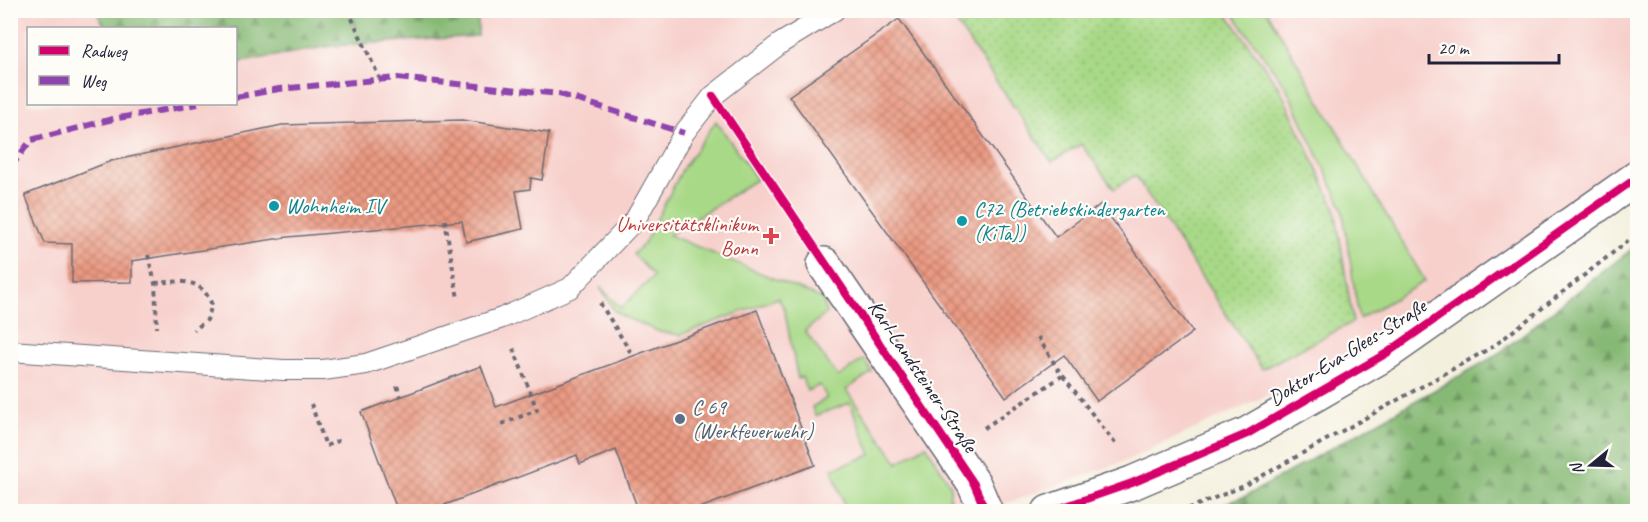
<svg xmlns="http://www.w3.org/2000/svg" width="1648" height="522" font-family="Caveat,sans-serif">
<defs>
<pattern id="forest-firs" width="22" height="20" patternUnits="userSpaceOnUse" patternTransform="scale(1.5)"><rect width="22" height="20" fill="#86b974"/><path d="M5 1l3.5 6h-7zM16 11l3.5 6h-7z" fill="#6d9660"/></pattern>
<pattern id="park-dots" width="8" height="8" patternUnits="userSpaceOnUse" patternTransform="scale(1.5)"><rect width="8" height="8" fill="#a8d987"/><path d="M2 2h.1M6 6h.1" fill="none" stroke="#90ba75" stroke-width="1.8" stroke-linecap="round"/></pattern>
<pattern id="building-cross-hatch" width="8" height="8" patternUnits="userSpaceOnUse" patternTransform="scale(1.5)"><rect width="8" height="8" fill="#eb9a82"/><path d="M0 0l8 8M0 8l8-8" fill="none" stroke="#be7d6c"/></pattern>
</defs>
<rect width="100%" height="100%" fill="#fdfcf7"/>
<filter id="ink" filterUnits="userSpaceOnUse"><feTurbulence type="fractalNoise" baseFrequency=".0167" numOctaves="2"/><feDisplacementMap in="SourceGraphic" scale="12" xChannelSelector="R" yChannelSelector="G"/><feConvolveMatrix kernelMatrix="1 2 1 2 8 2 1 2 1" color-interpolation-filters="sRGB"/></filter>
<filter id="wash" filterUnits="userSpaceOnUse"><feTurbulence type="fractalNoise" baseFrequency=".008" numOctaves="4" result="noise"/><feDisplacementMap in="SourceGraphic" scale="24" xChannelSelector="R" yChannelSelector="G"/><feGaussianBlur stdDeviation="1.35" result="paint"/><feColorMatrix in="noise" values="0 0 0 0 0 0 0 0 0 0 0 0 0 0 0 0 0 1.4 0 .05"/><feComposite in="paint" operator="in"/></filter>
<g filter="url(#wash)">
<rect width="100%" height="100%" fill="#f4f0de"/>
<path fill="#f7d0cc" fill-rule="evenodd" d="M 10,11 L 1637,11 L 1637,152 L 1619,170 L 1443,302 L 1383,342 L 1126,461 L 985,511 L 11,511 ZM 28,28 L 236,28 L 236,104 L 28,104 Z"/>
<g fill="#a8d987" stroke="#657e61" stroke-width="1.5">
<path d="M 1231,11 L 1267,11 L 1425,281 L 1359,319 L 1342,207 L 1286,87 Z"/>
<path d="M 716,121 L 757,179 L 669,235 L 823,299 L 826,314 L 805,331 L 838,377 L 864,359 L 872,372 L 846,390 L 898,463 L 926,445 L 951,486 L 948,511 L 833,511 L 845,506 L 832,469 L 871,455 L 850,403 L 815,416 L 812,407 L 827,398 L 820,385 L 807,391 L 802,377 L 798,379 L 784,308 L 778,298 L 680,335 L 660,332 L 624,317 L 614,310 L 600,287 L 621,308 L 654,276 L 633,254 L 644,244 L 683,168 Z"/>
</g>
<g fill="url(#forest-firs)" stroke="#546e58" stroke-width="1.5">
<path d="M 96,11 L 478,11 L 478,36 L 331,46 L 236,63 L 236,28 L 106,28 Z"/>
<path d="M 1637,245 L 1637,511 L 1206,511 L 1248,495 L 1495,356 Z"/>
</g>
<path fill="url(#park-dots)" stroke="#657e61" stroke-width="1.5" d="M 948,11 L 1225,11 L 1280,89 L 1335,208 L 1353,322 L 1262,369 L 1135,175 L 1114,189 L 1081,144 L 1052,162 Z"/>
<g id="blocks">
<g fill="url(#building-cross-hatch)">
<path d="M 899,19 L 1056,237 L 1101,204 L 1193,332 L 1097,401 L 1064,355 L 1006,397 L 789,96 Z"/>
<path d="M 462,120 L 549,133 L 542,180 L 531,178 L 530,189 L 516,191 L 523,229 L 466,242 L 462,221 L 288,237 L 132,261 L 132,282 L 72,283 L 72,244 L 45,243 L 25,195 L 111,161 L 282,125 Z"/>
<path d="M 757,310 L 815,465 L 689,512 L 639,512 L 616,450 L 580,464 L 577,455 L 426,512 L 398,512 L 361,412 L 481,366 L 496,407 Z"/>
</g>
</g>
</g>
<g filter="url(#ink)">
<use href="#blocks" fill-opacity="0" stroke="#6c6a74" stroke-width="1.5"/>
<g fill="none" stroke-linecap="round" stroke-linejoin="round">
<defs>
<path id="service" d="M 10,351 L 283,370 L 323,370 L 366,364 L 502,318 L 570,288 L 635,220 L 684,133 L 713,96 L 781,43 L 835,10"/>
<g id="minor">
<path d="M 824,264 L 974,484 L 986,512"/>
<path d="M 1049,512 L 1132,483 L 1247,434 L 1387,353 L 1638,177"/>
</g>
</defs>
<use href="#service" stroke="#6c6a74" stroke-width="22"/>
<use href="#minor" stroke="#6c6a74" stroke-width="36"/>
<g stroke="#6c6a74" stroke-width="4" stroke-dasharray="4.5 4.5" stroke-linecap="butt">
<path d="M 348,10 L 380,79"/>
<path d="M 445,220 L 458,299"/>
<path d="M 148,255 L 155,283 L 157,328"/>
<path d="M 155,283 C 182,281 201,277 212,305 L 207,320 L 194,330"/>
<path d="M 600,303 L 633,356"/>
<path d="M 1063,376 L 1117,446"/>
<path d="M 397,386 L 401,397"/>
<path d="M 311,404 L 326,446 L 343,439"/>
<path d="M 502,424 L 537,410 L 513,347"/>
<path d="M 984,428 L 1062,376 L 1038,337"/>
<path d="M 1180,512 L 1244,486 L 1494,346 L 1638,233"/>
</g>
<use href="#service" stroke="#fff" stroke-width="20"/>
<use href="#minor" stroke="#fff" stroke-width="33"/>
<g stroke="#8e44ad" stroke-width="6" stroke-dasharray="12 6" stroke-linecap="butt">
<path d="M 236,97 L 279,89 L 397,78 L 559,94 L 684,133"/>
<path d="M 10,168 L 31,140 L 113,119 L 198,104"/>
</g>
<defs>
<g id="cycleway">
<path d="M 713,96 L 974,484 L 986,512"/>
<path d="M 1049,512 L 1132,483 L 1247,434 L 1387,353 L 1638,177"/>
</g>
</defs>
<use href="#cycleway" stroke="#fdfcf7" stroke-width="11"/>
<use href="#cycleway" stroke="#d6006c" stroke-width="8"/>
</g>
</g>
<g fill="#0f9aa8" stroke="#fdfcf7" stroke-width="2">
<circle cx="274" cy="206" r="6"/>
<circle cx="962" cy="221" r="6"/>
</g>
<path fill="#e0444e" stroke="#fdfcf7" stroke-width="2" d="M768 227h6v6h6v6h-6v6h-6v-6h-6v-6h6z"/>
<circle fill="#5c6f8a" stroke="#fdfcf7" stroke-width="2" cx="680" cy="419" r="6"/>
<g text-anchor="middle" stroke-width="4.5" stroke-linejoin="round" paint-order="stroke">
<g font-size="21" fill="#0d838f" stroke="#fdfcf7" text-anchor="start">
<text x="286" y="213">Wohnheim IV</text>
<text x="974" y="216">C72 (Betriebskindergarten<tspan x="974" dy="24">(KiTa))</tspan></text>
</g>
<g font-size="21" fill="#be3a42" stroke="#fdfcf7" text-anchor="end">
<text x="758" y="231">Universitätsklinikum<tspan x="758" dy="24">Bonn</tspan></text>
</g>
<g font-size="21" fill="#22223b" stroke="#fdfcf7">
<text transform="translate(1347 352) rotate(-32)" y="7">Doktor-Eva-Glees-Straße</text>
<text transform="translate(923 376) rotate(56)" y="7">Karl-Landsteiner-Straße</text>
</g>
<g font-size="21" fill="#4e5e75" stroke="#fdfcf7" text-anchor="start">
<text x="692" y="414">C 69<tspan x="692" dy="24">(Werkfeuerwehr)</tspan></text>
</g>
</g>
<rect width="1648" height="522" fill="none" stroke="#fdfcf7" stroke-width="36"/>
<rect x="27" y="27" width="210" height="78" fill="#fdfcf7" stroke="#a5a5ac" stroke-width="1.5"/>
<rect x="39" y="46" width="30" height="9" fill="#d6006c" stroke="#a5a5ac" stroke-width="1.5"/>
<text x="81" y="57" font-size="18" fill="#22223b">Radweg</text>
<rect x="39" y="76" width="30" height="9" fill="#8e44ad" stroke="#a5a5ac" stroke-width="1.5"/>
<text x="81" y="87" font-size="18" fill="#22223b">Weg</text>
<g transform="translate(1591 465) rotate(251)" stroke="#fdfcf7" stroke-width="4.5" paint-order="stroke">
<path d="M0-4.5L10 22L0 15L-10 22Z" fill="#22223b"/>
<text y="-9" font-size="16" font-weight="bold" text-anchor="middle" fill="#22223b">N</text>
</g>
<path d="M1429 54v9h130v-9" fill="none" stroke="#22223b" stroke-width="3"/>
<text x="1438" y="54" font-size="18" fill="#22223b" stroke="#fdfcf7" stroke-width="4.5" paint-order="stroke">20 m</text>
</svg>
